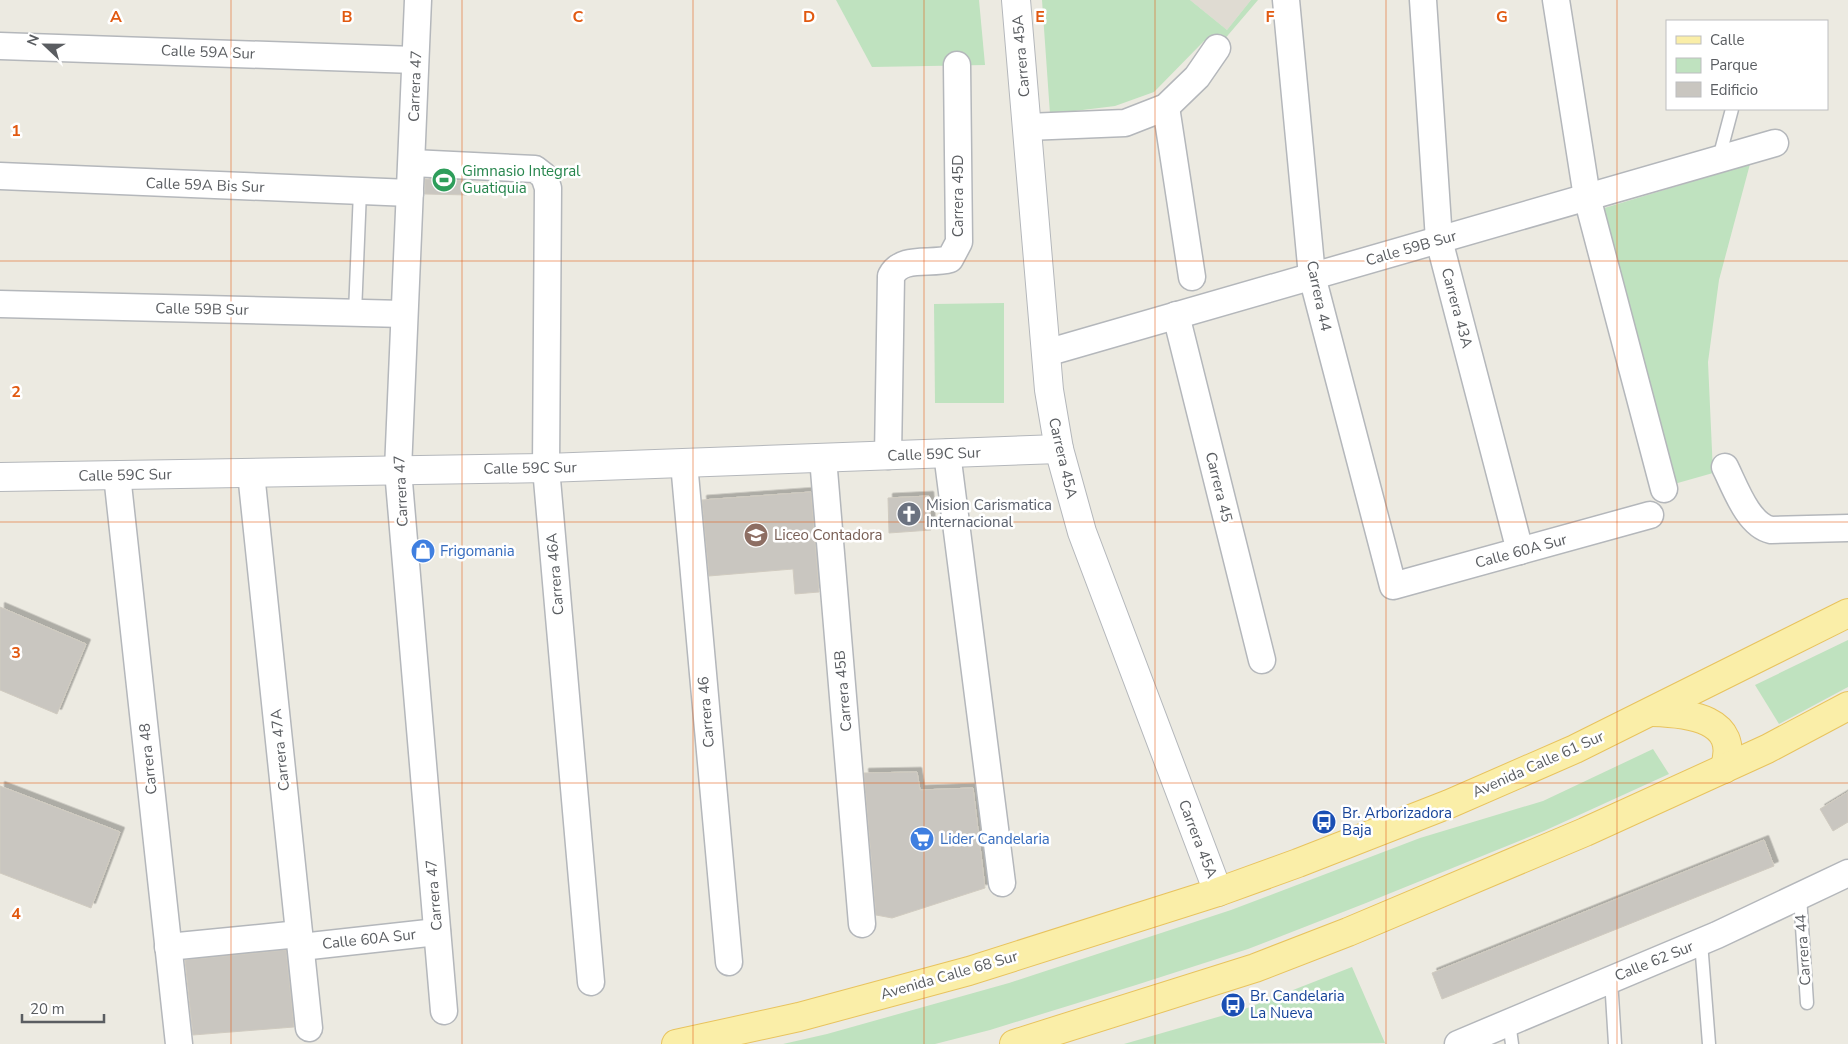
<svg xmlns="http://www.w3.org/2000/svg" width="1848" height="1044" font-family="'Nunito Sans',sans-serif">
<defs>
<filter id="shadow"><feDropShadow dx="4.5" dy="-4.5" stdDeviation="0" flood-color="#0004"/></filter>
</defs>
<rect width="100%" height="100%" fill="#eceae1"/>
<path fill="#dfdbd2" d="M 1190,0 L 1251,0 L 1227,30 Z"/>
<g fill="#bfe2bf">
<path d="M 836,0 L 979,0 L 985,65 L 872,67 Z"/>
<path d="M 1042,0 L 1190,0 L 1227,30 L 1251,0 L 1258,0 L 1217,48 L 1204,41 L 1154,92 L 1115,106 L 1050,114 Z"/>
<path d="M 1750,164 L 1719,280 L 1708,362 L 1713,473 L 1653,490 L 1578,216 Z"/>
<path d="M 1004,303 L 1004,403 L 935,403 L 934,304 Z"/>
<path d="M 1848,640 L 1848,687 L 1779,724 L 1755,685 Z"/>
<path d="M 1653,749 L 1669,774 L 1544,831 L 1366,903 L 1248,949 L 1136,985 L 990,1030 L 935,1044 L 783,1044 L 827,1034 L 1009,983 L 1231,910 L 1420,838 L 1543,801 Z"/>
<path d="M 1352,967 L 1385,1043 L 1124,1044 L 1242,1010 Z"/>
</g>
<g fill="#c9c6c0" stroke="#d0cbc0" filter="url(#shadow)">
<path d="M 425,179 L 468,181 L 467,195 L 425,194 Z"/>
<path d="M 811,492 L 819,592 L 795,594 L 793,569 L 709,576 L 702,500 Z"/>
<path d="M 929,496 L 931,530 L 889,533 L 888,498 Z"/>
<path d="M 0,607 L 86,644 L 57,714 L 0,690 Z"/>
<path d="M 917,772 L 920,790 L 973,788 L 985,888 L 892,918 L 876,915 L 864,773 Z"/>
<path d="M 0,786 L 120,832 L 91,908 L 0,873 Z"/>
<path d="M 1848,792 L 1848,822 L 1833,831 L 1820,809 Z"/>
<path d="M 1764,840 L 1774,866 L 1442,999 L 1432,973 Z"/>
<path d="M 286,950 L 294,1027 L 193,1035 L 185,960 Z"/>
</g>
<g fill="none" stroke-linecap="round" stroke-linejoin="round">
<defs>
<g id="service">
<path d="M 1719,158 L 1732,109"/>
<path d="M 355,313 L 360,191"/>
<path d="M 1800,896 L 1807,1003"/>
<path d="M 1701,942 L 1709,1044"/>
<path d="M 1611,979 L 1615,1044"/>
<path d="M 1509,1022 L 1512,1044"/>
</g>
<g id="minor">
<path d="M 418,0 L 398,470 L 444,1011"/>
<path d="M 1286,0 L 1312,276 L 1393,586 L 1650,515"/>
<path d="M 1423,0 L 1439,240 L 1520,551"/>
<path d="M 1556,0 L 1587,197 L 1664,489"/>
<path d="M 0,46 L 415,60"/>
<path d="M 1166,107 L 1192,277"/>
<path d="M 1027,127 L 1125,123 L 1166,107 L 1197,77 L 1217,48"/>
<path d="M 412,163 L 535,169 L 544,176 L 548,188 L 546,468 L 591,982"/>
<path d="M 0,176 L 410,193"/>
<path d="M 0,304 L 404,314"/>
<path d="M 1176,315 L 1262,660"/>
<path d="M 1046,353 L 1775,143"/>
<path d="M 947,453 L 1002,883"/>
<path d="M 888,456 L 891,276 C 902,255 930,265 950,259 L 959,242 L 957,65"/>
<path d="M 823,458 L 862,924"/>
<path d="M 684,463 L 729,962"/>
<path d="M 1725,467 C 1735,487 1748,525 1771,530 L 1848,528"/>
<path d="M 251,473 L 309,1028"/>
<path d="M 117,475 L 179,1044"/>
<path d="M 168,947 L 299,934"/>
<path d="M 301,947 L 437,932"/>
<path d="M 1458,1044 L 1717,935 L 1848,873"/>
</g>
<g id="tertiary">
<path d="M 1016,0 L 1049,390 L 1059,449 L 1082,532 L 1218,892"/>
<path d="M 0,477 L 546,468 L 1059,449"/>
</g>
<g id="primary">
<path d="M 1652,712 C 1687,713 1742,718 1724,769"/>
<path d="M 676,1044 L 799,1017 L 969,971 L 1218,892 L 1298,863 L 1449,804 L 1575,749 L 1848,613"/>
<path d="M 1014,1044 L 1255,968 L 1348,932 L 1585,832 L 1767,749 L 1848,706"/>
</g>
</defs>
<use href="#service" stroke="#b4b7bb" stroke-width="15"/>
<use href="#minor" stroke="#b4b7bb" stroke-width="29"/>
<use href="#tertiary" stroke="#b4b7bb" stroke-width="30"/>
<use href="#primary" stroke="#e8c35e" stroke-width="30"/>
<use href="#service" stroke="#fff" stroke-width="12"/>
<use href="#minor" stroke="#fff" stroke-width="26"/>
<use href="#tertiary" stroke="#fff" stroke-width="28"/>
<use href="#primary" stroke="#faeea8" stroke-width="28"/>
</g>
<path fill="none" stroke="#e15910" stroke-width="1" stroke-opacity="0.55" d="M 231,0 L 231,1044M 462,0 L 462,1044M 693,0 L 693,1044M 924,0 L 924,1044M 1155,0 L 1155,1044M 1386,0 L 1386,1044M 1617,0 L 1617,1044M 0,261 L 1848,261M 0,522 L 1848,522M 0,783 L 1848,783"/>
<defs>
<symbol id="stadium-disc" viewBox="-11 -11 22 22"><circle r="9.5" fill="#2e9e5b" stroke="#fff"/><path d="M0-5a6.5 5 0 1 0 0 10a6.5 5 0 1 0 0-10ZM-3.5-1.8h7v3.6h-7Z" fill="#fff"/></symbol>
<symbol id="church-disc" viewBox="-11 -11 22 22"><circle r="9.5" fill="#6b7280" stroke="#fff"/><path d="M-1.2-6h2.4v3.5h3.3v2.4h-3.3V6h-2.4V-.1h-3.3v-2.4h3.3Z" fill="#fff"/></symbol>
<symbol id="school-disc" viewBox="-11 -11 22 22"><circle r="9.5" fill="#8d6e63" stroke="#fff"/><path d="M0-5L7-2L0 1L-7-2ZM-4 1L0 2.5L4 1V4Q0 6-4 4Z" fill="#fff"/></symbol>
<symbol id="shop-disc" viewBox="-11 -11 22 22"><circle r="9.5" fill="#3f7fe0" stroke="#fff"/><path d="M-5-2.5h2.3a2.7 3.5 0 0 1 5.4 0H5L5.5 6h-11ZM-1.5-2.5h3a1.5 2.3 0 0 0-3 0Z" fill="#fff"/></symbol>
<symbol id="bus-disc" viewBox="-11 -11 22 22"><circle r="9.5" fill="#1a4fb4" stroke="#fff"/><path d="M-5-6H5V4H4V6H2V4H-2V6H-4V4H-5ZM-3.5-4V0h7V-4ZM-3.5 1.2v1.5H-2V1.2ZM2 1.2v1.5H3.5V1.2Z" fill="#fff"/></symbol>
<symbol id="supermarket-disc" viewBox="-11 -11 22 22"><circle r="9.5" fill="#3f7fe0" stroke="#fff"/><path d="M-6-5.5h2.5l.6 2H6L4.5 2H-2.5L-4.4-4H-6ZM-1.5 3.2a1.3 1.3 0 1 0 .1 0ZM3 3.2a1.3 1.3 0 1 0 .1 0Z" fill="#fff"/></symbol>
</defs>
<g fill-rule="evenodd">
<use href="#stadium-disc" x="430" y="166" width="28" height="28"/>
<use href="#church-disc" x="895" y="500" width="28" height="28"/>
<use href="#school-disc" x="742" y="521" width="28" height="28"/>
<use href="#shop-disc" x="409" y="537" width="28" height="28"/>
<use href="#bus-disc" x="1310" y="808" width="28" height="28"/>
<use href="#supermarket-disc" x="908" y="825" width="28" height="28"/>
<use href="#bus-disc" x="1219" y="991" width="28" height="28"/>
</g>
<g text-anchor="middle" stroke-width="5" stroke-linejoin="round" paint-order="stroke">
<g font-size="15" fill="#5a5d61" stroke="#fff">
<text transform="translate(208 52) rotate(2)" y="5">Calle 59A Sur</text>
<text transform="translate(1021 56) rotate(-95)" y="5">Carrera 45A</text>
<text transform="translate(415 86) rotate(-88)" y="5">Carrera 47</text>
<text transform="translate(205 185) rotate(2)" y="5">Calle 59A Bis Sur</text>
<text transform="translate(958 196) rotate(-90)" y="5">Carrera 45D</text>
<text transform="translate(1411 248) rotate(-16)" y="5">Calle 59B Sur</text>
<text transform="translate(1319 296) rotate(78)" y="5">Carrera 44</text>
<text transform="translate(1457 308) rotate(75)" y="5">Carrera 43A</text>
<text transform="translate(202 309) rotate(1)" y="5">Calle 59B Sur</text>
<text transform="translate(934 454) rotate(-2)" y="5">Calle 59C Sur</text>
<text transform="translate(1063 458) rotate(77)" y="5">Carrera 45A</text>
<text transform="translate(530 468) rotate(-1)" y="5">Calle 59C Sur</text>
<text transform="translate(125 475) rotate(-1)" y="5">Calle 59C Sur</text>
<text transform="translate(1219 487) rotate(76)" y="5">Carrera 45</text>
<text transform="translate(401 491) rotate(-93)" y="5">Carrera 47</text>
<text transform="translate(1521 551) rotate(-15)" y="5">Calle 60A Sur</text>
<text transform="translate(555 574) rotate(-95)" y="5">Carrera 46A</text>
<text transform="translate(843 691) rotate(-95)" y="5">Carrera 45B</text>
<text transform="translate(706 712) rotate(-95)" y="5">Carrera 46</text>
<text transform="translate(280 750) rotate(-96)" y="5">Carrera 47A</text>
<text transform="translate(148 759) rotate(-96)" y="5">Carrera 48</text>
<text transform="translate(1538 764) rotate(-24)" y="5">Avenida Calle 61 Sur</text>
<text transform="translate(1198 839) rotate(69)" y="5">Carrera 45A</text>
<text transform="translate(434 895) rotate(-95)" y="5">Carrera 47</text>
<text transform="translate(369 939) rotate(-6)" y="5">Calle 60A Sur</text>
<text transform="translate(1803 950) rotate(-94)" y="5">Carrera 44</text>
<text transform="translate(1654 961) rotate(-22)" y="5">Calle 62 Sur</text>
<text transform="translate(949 975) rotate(-16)" y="5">Avenida Calle 68 Sur</text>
</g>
<g font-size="15" fill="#27864d" stroke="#fff" text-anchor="start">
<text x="462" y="176">Gimnasio Integral<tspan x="462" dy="17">Guatiquia</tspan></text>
</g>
<g font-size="15" fill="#5b616d" stroke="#fff" text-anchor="start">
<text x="926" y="510">Mision Carismatica<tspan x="926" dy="17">Internacional</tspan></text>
</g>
<g font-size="15" fill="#785e54" stroke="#fff" text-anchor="start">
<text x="774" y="540">Liceo Contadora</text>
</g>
<g font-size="15" fill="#366cbe" stroke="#fff" text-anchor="start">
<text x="440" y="556">Frigomania</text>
<text x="940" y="844">Lider Candelaria</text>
</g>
<g font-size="15" fill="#164399" stroke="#fff" text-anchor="start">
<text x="1342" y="818">Br. Arborizadora<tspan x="1342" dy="17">Baja</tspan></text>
<text x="1250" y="1001">Br. Candelaria<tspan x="1250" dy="17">La Nueva</tspan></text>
</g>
</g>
<g font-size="16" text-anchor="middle" font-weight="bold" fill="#e15910" stroke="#fff" stroke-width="5" stroke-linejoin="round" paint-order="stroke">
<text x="116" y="22">A</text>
<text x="347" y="22">B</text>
<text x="578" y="22">C</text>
<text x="809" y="22">D</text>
<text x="1040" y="22">E</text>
<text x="1270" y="22">F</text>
<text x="1502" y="22">G</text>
<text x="16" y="136">1</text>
<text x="16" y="397">2</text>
<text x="16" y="658">3</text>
<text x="16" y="919">4</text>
</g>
<rect x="1666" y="20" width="162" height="90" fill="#ffffff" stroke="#bdbec0"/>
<rect x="1676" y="36" width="25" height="8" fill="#faeea8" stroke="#bdbec0"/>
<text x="1710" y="45" font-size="15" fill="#5a5d61">Calle</text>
<rect x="1676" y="58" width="25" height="15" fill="#bfe2bf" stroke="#bdbec0"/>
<text x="1710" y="70" font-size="15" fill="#5a5d61">Parque</text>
<rect x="1676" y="82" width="25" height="15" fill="#c9c6c0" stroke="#bdbec0"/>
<text x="1710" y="95" font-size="15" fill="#5a5d61">Edificio</text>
<g transform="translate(45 45) rotate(292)" stroke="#ffffff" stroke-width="4" paint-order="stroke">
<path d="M0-4L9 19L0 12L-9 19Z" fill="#5a5d61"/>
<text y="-8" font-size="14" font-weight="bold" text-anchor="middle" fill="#5a5d61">N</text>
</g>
<path d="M22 1014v8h82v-8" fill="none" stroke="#5a5d61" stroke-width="2.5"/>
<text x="30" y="1014" font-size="15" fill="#5a5d61" stroke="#ffffff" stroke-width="4" paint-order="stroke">20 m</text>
</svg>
